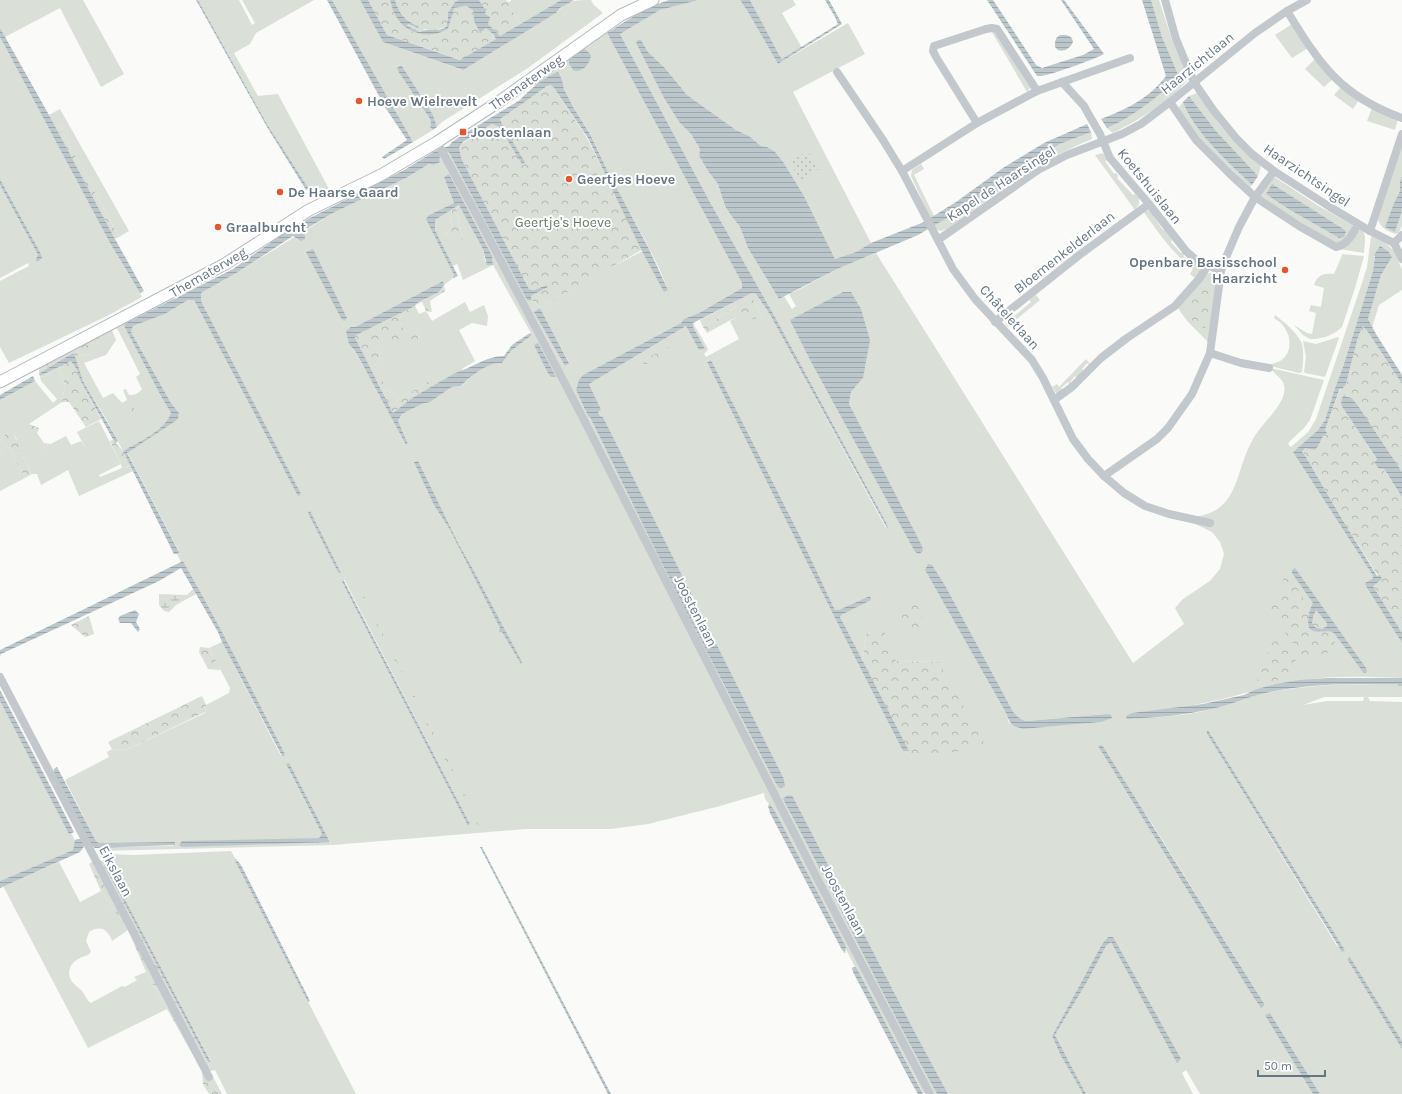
<svg xmlns="http://www.w3.org/2000/svg" width="1402" height="1094" font-family="Karla,sans-serif">
<defs>
<pattern id="forest-crowns" width="20" height="18" patternUnits="userSpaceOnUse"><rect width="20" height="18" fill="#dadfd7"/><path d="M2 6a3 3 0 1 1 6 0M12 15a3 3 0 1 1 6 0" fill="none" stroke="#b4b9b4"/></pattern>
<pattern id="wetland-marsh" width="20" height="14" patternUnits="userSpaceOnUse"><rect width="20" height="14" fill="#dadfd7"/><path d="M1 5h8M5 5V1M11 12h8M15 12V8" fill="none" stroke="#b4b9b4"/></pattern>
<pattern id="garden-dots" width="8" height="8" patternUnits="userSpaceOnUse"><rect width="8" height="8" fill="#dadfd7"/><path d="M2 2h.1M6 6h.1" fill="none" stroke="#b4b9b4" stroke-width="1.8" stroke-linecap="round"/></pattern>
<pattern id="water-rules" width="6" height="5" patternUnits="userSpaceOnUse"><rect width="6" height="5" fill="#bbc7cb"/><path d="M0 2.5h6" fill="none" stroke="#9ca6aa"/></pattern>
</defs>
<rect width="100%" height="100%" fill="#fafaf8"/>
<g fill="#dadfd7" fill-rule="evenodd">
<path d="M 0,0 L 83,0 L 124,74 L 101,87 L 60,8 L 5,37 L 0,28 Z"/>
<path d="M 198,0 L 239,0 L 252,25 L 255,23 L 242,0 L 314,0 L 256,33 L 250,44 L 234,53 L 258,96 L 278,94 L 329,189 L 313,198 L 310,196 L 309,189 L 267,124 Z"/>
<path d="M 332,0 L 360,0 L 383,42 L 462,70 L 556,13 C 568,0 574,0 591,0 L 594,5 L 603,13 L 528,68 L 442,122 L 437,127 L 433,115 L 402,66 L 398,71 L 430,119 L 431,123 L 430,127 L 433,130 L 413,142 Z"/>
<path d="M 511,0 L 561,0 L 520,24 L 506,1 L 510,2 Z"/>
<path d="M 699,0 L 740,0 L 748,12 L 778,64 L 848,23 L 865,54 L 793,92 L 871,243 L 856,252 L 835,259 L 804,196 L 797,185 L 767,147 L 761,146 L 749,136 L 736,130 L 687,95 L 665,68 L 648,52 L 641,40 L 636,43 L 664,98 L 679,122 L 691,134 L 700,149 L 699,156 L 708,171 L 718,184 L 725,206 L 730,214 L 740,227 L 748,248 L 779,299 L 784,296 L 792,309 L 796,306 L 789,294 L 800,289 L 835,270 L 876,253 L 1133,663 L 1184,624 L 1175,608 L 1183,599 L 1210,581 L 1220,569 L 1224,554 L 1220,542 L 1212,532 L 1193,523 L 1193,517 C 1240,512 1234,473 1252,441 C 1259,426 1281,409 1284,393 C 1287,380 1277,377 1270,368 L 1324,380 L 1310,420 L 1304,428 L 1289,442 L 1288,444 L 1291,447 L 1308,432 L 1316,419 L 1362,283 L 1367,267 L 1371,237 L 1372,236 L 1387,244 L 1395,252 L 1402,270 L 1402,290 L 1379,305 L 1372,328 L 1368,319 L 1381,275 L 1392,257 L 1375,255 L 1373,271 L 1343,367 L 1335,388 L 1325,420 L 1318,430 L 1293,452 L 1373,576 L 1372,579 L 1365,583 L 1402,643 L 1402,678 C 1368,677 1332,675 1299,681 C 1266,685 1236,697 1204,703 C 1180,708 1156,710 1132,713 L 1127,719 C 1155,718 1184,716 1212,709 C 1232,705 1250,696 1270,692 C 1313,684 1355,684 1398,684 L 1399,686 L 1402,686 L 1402,697 L 1368,697 L 1370,701 L 1402,702 L 1402,1041 L 1350,957 L 1347,959 L 1402,1049 L 1402,1094 L 1320,1094 L 1270,1013 L 1266,1015 L 1313,1094 L 1200,1094 L 1186,1070 L 1182,1073 L 1193,1094 L 1086,1094 L 1055,1035 L 1087,982 L 1106,946 L 1111,941 L 1120,958 L 1113,937 L 1108,937 L 1102,944 L 1052,1036 L 1061,1056 L 1083,1094 L 948,1094 L 910,1023 L 792,795 L 784,800 C 836,897 884,997 937,1094 L 923,1093 L 855,967 L 777,815 L 765,799 L 764,793 L 720,806 L 648,824 L 611,829 L 525,829 L 333,845 L 99,851 L 97,847 L 173,846 L 175,842 L 99,843 L 96,841 L 65,780 L 109,757 L 107,752 L 112,749 L 126,750 L 205,713 L 206,705 L 229,693 L 230,688 L 209,648 L 222,642 L 281,756 L 285,754 C 252,690 219,625 183,561 L 181,562 L 177,554 L 179,551 L 129,456 L 127,452 L 178,419 L 179,413 L 171,403 L 131,332 L 133,326 L 165,314 L 188,300 L 194,300 L 283,468 L 301,495 L 201,301 L 201,293 L 238,272 L 335,212 L 406,178 L 429,164 L 434,165 L 440,162 C 439,156 440,154 446,151 L 449,151 L 527,300 L 529,301 L 532,300 L 540,308 L 604,271 L 643,251 L 668,290 C 655,254 633,220 615,186 C 606,169 599,151 590,134 C 580,116 565,100 562,80 L 551,76 L 534,87 L 536,82 L 590,43 L 607,33 L 742,283 L 742,288 L 699,313 L 684,319 L 681,323 L 583,375 L 576,390 L 588,416 L 590,416 L 685,610 L 775,782 L 779,788 L 785,784 L 784,779 L 603,417 L 600,416 L 598,412 L 600,410 L 589,384 L 686,326 L 699,350 L 704,349 L 693,327 L 693,323 L 707,347 L 708,350 L 704,354 L 706,357 L 739,339 L 730,321 L 737,317 L 762,317 L 753,299 L 748,299 L 703,327 L 700,320 L 752,293 L 756,294 L 769,313 L 886,528 L 888,526 L 775,317 L 711,204 L 620,34 L 660,10 ZM 449,174 L 492,257 L 493,265 L 485,261 L 483,249 L 460,205 L 456,207 L 463,241 L 456,235 L 445,233 L 453,227 L 450,222 L 452,209 L 435,220 L 435,230 L 453,266 L 457,264 L 463,280 L 493,265 L 532,335 L 511,351 L 502,363 C 488,362 471,376 462,386 L 452,387 L 430,402 L 422,404 L 402,414 L 398,421 L 408,444 L 406,445 L 357,354 C 347,345 350,340 351,327 L 355,327 L 443,281 L 444,285 L 453,278 L 454,275 L 429,215 L 454,203 L 444,177 ZM 843,292 L 863,378 L 851,392 L 849,404 L 919,554 L 915,552 L 811,362 L 791,320 ZM 540,308 L 569,362 L 565,366 L 535,312 ZM 711,360 L 801,538 L 835,610 L 839,610 L 840,615 L 840,617 L 862,663 L 866,636 L 896,661 L 939,662 L 903,751 C 836,622 772,492 707,362 ZM 925,570 L 946,587 L 1013,713 C 1018,717 1021,720 1027,721 L 1106,714 L 1101,722 L 1023,729 L 1009,723 L 1006,713 ZM 344,579 L 470,824 L 468,826 L 342,582 ZM 1324,697 L 1364,697 L 1363,701 L 1327,701 L 1303,705 ZM 1208,730 L 1345,950 L 1337,946 L 1207,734 ZM 1098,746 L 1151,822 L 1265,1005 L 1261,1008 L 1254,998 ZM 286,765 L 331,843 L 227,846 L 224,845 L 319,838 L 322,834 Z"/>
<path d="M 750,0 L 793,0 L 796,5 L 782,13 L 802,48 L 782,59 L 779,56 Z"/>
<path d="M 1151,0 L 1159,0 L 1172,40 L 1189,79 C 1168,102 1141,119 1113,133 L 1107,128 C 1131,118 1150,102 1170,86 L 1174,86 L 1180,79 L 1162,37 Z"/>
<path d="M 1292,24 L 1308,48 L 1292,58 L 1275,35 Z"/>
<path d="M 992,32 L 996,33 L 1030,88 L 1027,92 Z"/>
<path d="M 0,37 L 110,243 L 142,297 L 107,316 L 9,363 L 0,347 L 0,281 L 29,266 L 28,263 L 0,278 L 0,185 L 38,255 L 36,259 L 40,252 L 0,179 Z"/>
<path d="M 1315,59 L 1333,79 L 1324,87 L 1305,69 Z"/>
<path d="M 1341,87 L 1359,100 L 1353,109 L 1334,95 Z"/>
<path d="M 1197,93 L 1219,124 L 1231,138 L 1261,166 L 1258,176 L 1216,131 L 1189,96 Z"/>
<path d="M 1183,102 C 1194,132 1229,163 1252,185 L 1250,187 L 1200,140 L 1178,109 Z"/>
<path d="M 1372,108 L 1398,119 L 1395,130 L 1367,121 Z"/>
<path d="M 60,109 L 129,231 L 119,237 L 59,125 L 55,127 L 49,115 Z"/>
<path d="M 1091,132 L 1092,139 C 1039,160 993,196 947,229 L 941,231 L 935,229 L 934,226 L 1032,160 L 1060,144 Z"/>
<path d="M 1402,144 L 1402,176 L 1400,181 L 1400,191 L 1395,201 L 1395,232 L 1402,211 L 1402,225 L 1399,233 L 1395,234 C 1388,231 1380,228 1378,219 Z"/>
<path d="M 1103,153 L 1108,160 L 1105,161 L 1114,174 L 1116,173 L 1118,176 L 1117,178 L 1133,195 L 1135,194 L 1139,198 L 1139,204 L 1135,210 L 1095,155 Z"/>
<path d="M 921,164 L 924,169 L 914,175 L 934,216 L 930,218 L 911,176 L 912,170 Z"/>
<path d="M 1273,176 L 1317,205 L 1352,225 L 1353,230 L 1341,244 L 1332,242 L 1260,197 ZM 1272,185 L 1345,230 L 1346,233 L 1342,238 L 1339,238 L 1290,210 L 1267,194 Z"/>
<path d="M 1146,210 L 1152,212 L 1154,217 L 1163,230 L 1165,229 L 1172,240 L 1171,242 L 1181,253 L 1183,252 L 1185,254 L 1183,256 L 1186,259 L 1189,257 L 1200,265 L 1200,272 L 1196,279 L 1190,274 L 1193,269 C 1172,253 1158,232 1143,211 Z"/>
<path d="M 1361,229 C 1368,235 1364,245 1364,253 L 1339,249 Z"/>
<path d="M 1342,254 L 1364,256 L 1355,288 L 1342,327 L 1336,332 L 1326,337 L 1315,339 L 1310,339 L 1303,335 L 1294,325 L 1307,333 L 1312,334 L 1316,313 L 1309,311 L 1311,305 L 1321,307 L 1324,288 L 1314,285 C 1317,275 1324,273 1334,274 L 1341,258 Z"/>
<path d="M 1207,273 L 1213,273 L 1217,277 L 1208,342 L 1187,321 L 1178,308 Z"/>
<path d="M 1036,295 L 1040,300 L 1007,327 L 1005,321 L 1010,315 L 1012,318 L 1031,302 L 1029,300 Z"/>
<path d="M 465,302 L 470,312 L 484,305 L 488,316 L 487,326 L 472,323 L 459,330 L 475,361 L 462,369 L 462,371 L 455,373 L 431,388 L 428,382 L 397,401 L 394,394 L 383,389 L 383,381 L 378,383 L 370,369 L 379,362 L 383,337 L 412,342 L 419,340 L 417,326 L 406,332 L 398,319 L 404,314 L 419,314 L 426,311 L 432,321 Z"/>
<path d="M 144,313 L 126,323 L 124,326 L 162,398 L 171,413 C 163,432 140,441 123,451 L 105,417 L 83,381 L 75,356 L 94,354 L 106,331 L 111,328 L 116,340 L 106,355 L 84,363 L 103,398 L 113,393 L 122,403 L 127,400 L 123,390 L 126,389 L 129,395 C 135,395 138,394 142,389 L 136,377 L 140,374 L 116,326 Z"/>
<path d="M 1275,315 C 1284,322 1294,330 1300,340 C 1305,346 1303,364 1302,372 L 1299,373 L 1270,366 L 1271,364 C 1292,361 1295,338 1281,323 C 1279,321 1276,320 1274,318 Z"/>
<path d="M 1339,338 L 1325,377 L 1305,373 L 1304,372 L 1306,357 L 1303,341 L 1316,344 L 1338,337 Z"/>
<path d="M 1086,359 L 1090,364 L 1089,365 L 1087,363 L 1082,369 L 1084,371 L 1077,378 L 1075,376 L 1070,382 L 1072,384 L 1070,385 L 1068,382 L 1061,388 L 1064,392 L 1056,393 L 1052,387 L 1057,384 L 1059,387 Z"/>
<path d="M 59,367 L 65,385 L 62,402 L 29,424 L 41,449 L 66,436 L 71,445 L 81,441 L 86,449 L 77,432 L 99,421 L 121,464 L 99,475 L 100,477 L 122,468 L 126,468 L 130,465 L 133,471 L 79,496 L 68,470 L 41,485 L 37,474 L 32,474 L 21,453 L 14,432 L 6,433 L 0,441 L 0,400 L 35,381 L 53,403 L 57,399 L 41,381 L 40,376 L 44,377 Z"/>
<path d="M 6,445 L 10,449 L 25,478 L 0,491 L 0,452 Z"/>
<path d="M 0,701 L 69,833 L 71,833 L 75,840 L 73,850 L 0,881 Z"/>
<path d="M 231,851 L 235,858 L 236,863 L 356,1094 L 227,1094 L 215,1070 L 210,1071 L 208,1062 L 211,1061 L 106,865 L 100,864 L 97,859 L 104,862 L 99,855 L 108,854 L 134,855 Z"/>
<path d="M 59,862 L 80,902 L 101,891 L 128,930 L 112,941 C 108,929 100,925 89,932 L 86,941 L 91,952 C 88,956 84,956 80,958 C 69,963 65,975 74,984 C 76,986 79,988 81,990 C 85,994 86,1000 91,1003 L 122,986 L 125,987 L 137,980 L 134,977 L 146,972 L 167,1009 L 88,1048 L 3,886 Z"/>
</g>
<g fill="url(#forest-crowns)">
<path d="M 368,0 L 390,0 C 393,9 400,24 408,29 C 419,36 438,35 448,29 L 453,8 L 466,6 L 473,10 L 474,21 L 480,33 L 485,28 L 489,29 L 496,39 L 461,60 L 387,35 Z"/>
<path d="M 395,0 L 459,0 C 453,4 448,12 447,19 L 448,22 L 447,26 L 434,31 L 425,29 L 421,32 L 406,26 L 408,24 L 418,28 L 419,26 C 406,21 399,13 395,0 Z"/>
<path d="M 479,0 L 506,0 L 520,24 L 500,36 L 498,36 L 488,24 L 489,19 L 485,14 L 487,10 L 484,8 Z"/>
<path d="M 552,85 L 587,138 L 607,178 L 614,186 L 645,248 L 540,308 L 532,300 L 531,296 L 548,287 L 547,285 L 534,290 L 529,289 L 462,160 L 459,148 L 463,143 L 492,124 L 498,127 L 522,163 L 525,162 L 502,124 L 500,119 L 525,102 L 547,86 Z"/>
<path d="M 59,125 L 119,237 L 115,239 L 55,127 Z"/>
<path d="M 456,207 L 463,241 L 459,242 L 455,235 L 445,233 L 453,227 L 450,222 L 452,209 Z"/>
<path d="M 1207,280 L 1213,285 C 1213,290 1210,292 1209,297 C 1207,307 1210,319 1205,328 C 1200,328 1196,326 1195,321 L 1189,320 L 1187,316 L 1191,303 L 1204,282 Z"/>
<path d="M 444,285 L 445,291 L 430,301 L 432,312 L 426,311 L 422,302 L 415,305 L 417,303 L 439,292 Z"/>
<path d="M 748,299 L 753,299 L 762,317 L 741,322 L 736,317 L 707,333 L 703,327 Z"/>
<path d="M 415,306 L 419,314 L 404,314 L 398,319 L 406,332 L 417,325 L 419,341 L 391,348 L 383,338 L 379,362 L 370,369 L 353,336 Z"/>
<path d="M 1363,326 L 1370,335 L 1402,384 L 1402,472 L 1359,407 L 1352,398 L 1347,396 L 1341,405 L 1402,497 L 1402,633 L 1373,586 L 1378,576 L 1339,514 L 1306,457 L 1302,452 L 1305,447 L 1314,450 L 1317,448 L 1325,434 L 1327,433 L 1325,430 L 1341,387 L 1346,384 L 1358,337 Z"/>
<path d="M 106,331 L 104,341 L 94,354 L 75,356 L 73,353 L 39,374 L 39,366 Z"/>
<path d="M 686,337 L 688,342 L 643,366 L 644,360 Z"/>
<path d="M 71,360 L 77,370 L 80,380 L 101,419 L 86,427 L 69,402 L 62,402 L 65,385 L 59,367 L 44,377 L 40,376 Z"/>
<path d="M 383,380 L 383,389 L 394,394 L 397,401 L 429,381 L 431,388 L 412,398 L 393,413 L 378,383 Z"/>
<path d="M 130,401 L 139,418 L 146,423 L 140,437 L 135,437 L 142,424 L 136,421 L 127,403 Z"/>
<path d="M 7,420 L 14,432 L 16,440 L 23,445 L 21,453 L 32,474 L 25,478 L 10,449 L 6,445 L 0,452 L 0,441 L 6,433 L 2,421 Z"/>
<path d="M 29,424 L 39,428 L 37,433 L 44,443 L 51,444 L 41,449 L 29,427 Z"/>
<path d="M 113,440 L 123,451 L 130,465 L 125,468 L 122,468 L 121,464 L 110,441 Z"/>
<path d="M 1287,572 L 1308,605 L 1340,650 L 1303,658 L 1290,639 L 1268,612 Z"/>
<path d="M 353,575 L 456,776 L 481,828 L 480,829 L 352,576 Z"/>
<path d="M 917,603 L 926,627 L 912,639 L 899,611 Z"/>
<path d="M 89,616 L 94,634 L 85,637 L 71,625 Z"/>
<path d="M 882,626 L 896,661 L 939,662 L 986,746 L 910,760 L 903,751 L 908,750 L 862,663 L 866,636 L 871,628 Z"/>
<path d="M 1280,638 L 1302,669 L 1298,676 L 1259,684 L 1257,681 L 1271,644 Z"/>
<path d="M 200,647 L 209,648 L 221,670 L 208,669 L 199,652 Z"/>
<path d="M 202,696 L 206,705 L 205,712 L 126,750 L 112,749 L 108,742 Z"/>
<path d="M 297,842 L 330,842 L 331,844 L 227,846 L 224,845 Z"/>
<path d="M 95,860 L 104,865 L 208,1062 L 210,1071 L 222,1094 L 209,1094 L 203,1084 L 202,1071 L 146,972 L 128,930 L 101,891 L 89,864 Z"/>
</g>
<path fill="url(#wetland-marsh)" d="M 193,589 L 196,594 L 176,605 L 169,612 L 164,611 L 159,605 L 159,594 L 187,595 Z"/>
<path fill="url(#garden-dots)" d="M 808,151 L 819,169 L 800,181 L 790,162 Z"/>
<g fill="url(#water-rules)" fill-rule="evenodd">
<path d="M 196,0 L 198,0 L 267,124 L 309,189 L 306,190 L 267,127 Z"/>
<path d="M 327,0 L 332,0 L 413,142 L 384,159 L 382,157 L 407,140 L 385,107 Z"/>
<path d="M 360,0 L 368,0 L 387,35 L 460,60 L 496,39 L 493,34 L 486,28 L 480,33 L 474,21 L 473,10 L 466,6 L 454,8 L 448,29 C 432,39 407,35 397,18 C 393,12 392,6 390,0 L 395,0 C 399,13 406,22 419,26 L 418,28 L 408,24 L 407,26 L 420,32 C 430,27 435,34 447,26 L 448,13 L 455,2 L 459,0 L 479,0 L 484,8 L 487,9 L 485,14 L 490,17 L 488,24 L 500,36 L 561,0 L 574,0 L 560,8 L 556,13 L 463,70 L 383,42 Z"/>
<path d="M 669,0 L 699,0 L 660,10 L 620,34 L 711,204 L 775,317 L 888,526 L 887,528 L 769,313 L 756,294 L 752,293 L 693,323 L 693,327 L 705,349 L 699,350 L 686,326 L 589,384 L 601,410 L 598,412 L 600,416 L 603,417 L 784,779 L 785,786 L 781,788 L 780,787 L 779,788 L 775,782 L 685,610 L 590,417 L 588,416 L 576,390 L 579,380 L 583,375 L 681,323 L 684,319 L 699,313 L 742,288 L 742,283 L 607,33 C 626,21 646,7 669,0 Z"/>
<path d="M 740,0 L 750,0 L 779,55 L 782,59 L 838,24 L 835,17 L 825,0 L 829,0 L 842,24 L 778,64 L 748,12 Z"/>
<path d="M 987,0 L 993,0 L 1036,65 L 1042,68 L 1083,55 L 1094,49 L 1061,0 L 1064,0 L 1104,54 L 1098,57 C 1085,62 1048,77 1037,76 Z"/>
<path d="M 1142,0 L 1151,0 L 1162,37 L 1180,79 L 1181,85 L 1177,88 L 1170,86 C 1150,102 1131,118 1107,128 L 1101,119 C 1125,110 1150,98 1166,76 Z"/>
<path d="M 0,28 L 49,115 L 115,239 L 144,291 L 140,293 L 110,243 L 0,37 Z"/>
<path d="M 1060,35 C 1067,35 1072,35 1073,42 C 1070,48 1066,52 1058,50 L 1055,47 C 1055,41 1055,38 1060,35 Z"/>
<path d="M 638,40 L 641,40 L 648,52 L 665,68 L 687,95 L 736,130 L 749,136 L 761,146 L 767,147 L 775,152 L 783,162 L 804,196 L 835,259 L 856,252 L 871,243 L 924,222 L 956,202 L 1003,168 L 1044,143 L 1087,124 L 1091,132 L 1060,144 L 1032,160 L 959,211 L 918,235 L 835,270 L 779,299 L 748,248 L 740,227 L 730,214 L 725,206 L 718,184 L 708,171 L 699,156 L 700,149 L 691,134 L 679,122 L 664,98 L 636,43 Z"/>
<path d="M 584,49 L 586,50 L 591,55 C 590,64 583,72 574,71 L 569,64 L 569,60 Z"/>
<path d="M 400,66 L 402,66 L 433,115 L 437,127 L 433,130 L 430,127 L 431,123 L 430,119 L 398,71 L 397,68 Z"/>
<path d="M 558,72 L 562,80 L 564,89 L 573,107 L 590,134 L 610,176 L 607,178 L 588,138 L 552,85 L 547,86 L 525,102 L 500,119 L 502,124 L 525,162 L 522,164 L 499,127 L 492,124 L 463,142 L 459,148 L 462,160 L 529,289 L 534,290 L 547,285 L 548,287 L 531,296 L 532,300 L 529,301 L 527,300 L 449,152 L 446,151 C 440,154 439,156 440,162 L 434,165 L 429,164 L 406,178 L 335,212 L 304,230 L 305,239 L 301,241 L 293,236 L 238,272 L 201,293 L 201,301 L 301,494 L 298,496 L 194,300 L 188,300 L 165,314 L 133,326 L 131,332 L 171,403 L 179,413 L 178,419 L 174,422 L 127,453 L 179,552 L 177,554 L 174,554 L 123,451 C 140,441 163,432 171,413 L 162,398 L 124,326 L 126,323 L 233,269 L 284,233 L 308,219 L 406,169 L 435,151 L 449,146 L 452,142 L 464,134 L 520,100 C 530,89 544,77 558,72 Z"/>
<path d="M 1189,96 L 1216,131 L 1258,176 L 1252,185 C 1229,163 1194,132 1183,102 Z"/>
<path d="M 449,174 L 492,256 L 493,265 L 487,265 L 483,249 L 459,205 L 435,220 L 435,230 L 458,276 L 453,278 L 454,275 L 426,219 L 429,215 L 454,203 L 444,177 Z"/>
<path d="M 1402,176 L 1402,211 L 1395,232 L 1385,227 L 1395,201 L 1400,191 L 1400,181 Z"/>
<path d="M 0,179 L 40,252 L 42,258 L 37,262 L 36,259 L 38,255 L 0,185 Z"/>
<path d="M 1272,184 L 1345,230 L 1346,232 L 1344,237 L 1339,238 L 1290,210 L 1266,194 Z"/>
<path d="M 615,185 L 649,249 L 668,290 L 664,292 L 643,253 L 611,187 Z"/>
<path d="M 1380,246 L 1388,251 L 1392,257 L 1381,275 L 1368,319 L 1376,334 L 1402,375 L 1402,384 L 1370,335 L 1363,326 L 1358,337 L 1346,384 L 1342,389 L 1340,388 L 1325,430 L 1327,433 C 1321,436 1320,446 1315,450 L 1305,448 L 1302,452 L 1306,457 L 1339,514 L 1377,576 L 1380,575 L 1382,579 L 1373,586 L 1402,633 L 1402,643 L 1366,586 L 1365,583 L 1372,579 L 1373,576 L 1293,452 L 1318,430 L 1325,420 L 1335,388 L 1343,367 L 1373,271 L 1375,256 L 1374,255 Z"/>
<path d="M 313,249 L 347,318 L 344,321 L 341,318 L 306,252 Z"/>
<path d="M 443,281 L 444,285 L 439,292 L 417,303 L 415,306 L 354,336 L 393,413 L 412,398 L 455,373 C 472,368 486,356 504,356 L 512,345 L 530,333 L 532,335 L 511,351 L 502,363 C 488,362 471,376 461,386 L 452,387 L 430,402 L 422,404 L 402,414 L 398,421 L 408,444 L 406,445 L 357,354 L 349,344 L 346,331 L 351,327 L 355,327 Z"/>
<path d="M 843,292 L 851,292 L 861,309 L 870,340 L 863,378 L 851,392 L 849,404 L 922,546 L 923,551 L 919,554 L 915,552 L 811,362 L 790,320 Z"/>
<path d="M 540,308 L 569,363 L 565,366 L 534,312 Z"/>
<path d="M 538,343 L 556,377 L 551,377 L 548,373 L 534,345 Z"/>
<path d="M 73,353 L 75,356 L 83,381 L 118,441 L 115,443 L 80,380 L 77,370 L 71,361 L 40,376 L 39,374 L 43,371 Z"/>
<path d="M 711,360 L 801,538 L 835,610 L 839,610 L 870,596 L 871,600 L 841,615 L 840,617 L 909,751 L 903,751 C 836,622 772,492 707,362 Z"/>
<path d="M 33,376 L 35,381 L 0,400 L 0,395 Z"/>
<path d="M 1344,395 L 1346,395 L 1345,396 L 1352,398 L 1359,407 L 1402,472 L 1402,497 L 1384,469 L 1378,468 L 1375,463 L 1377,459 L 1341,405 L 1342,398 Z"/>
<path d="M 418,461 L 459,545 L 470,564 L 522,662 L 521,664 L 502,632 L 499,632 L 500,628 L 449,528 L 434,505 L 414,462 Z"/>
<path d="M 310,511 L 341,573 L 338,572 L 308,513 Z"/>
<path d="M 183,561 C 219,624 252,690 285,754 L 284,756 L 282,756 L 222,642 L 218,632 L 181,568 L 159,581 L 1,654 L 0,656 L 0,650 Z"/>
<path d="M 928,564 L 932,565 L 946,587 L 1013,712 C 1018,717 1021,720 1027,721 L 1107,714 L 1111,715 L 1112,718 L 1101,722 L 1023,729 C 1011,726 1010,724 1006,713 L 925,570 Z"/>
<path d="M 1295,568 L 1366,668 L 1367,671 L 1365,673 L 1363,672 L 1334,633 C 1326,628 1318,636 1309,628 C 1307,619 1309,611 1313,603 L 1292,573 L 1292,570 ZM 1316,610 L 1327,623 L 1327,626 L 1322,629 L 1316,628 L 1312,624 L 1313,616 Z"/>
<path d="M 343,579 L 470,824 L 468,826 L 342,582 Z"/>
<path d="M 135,610 L 139,614 L 136,622 L 140,629 L 138,632 L 131,623 L 120,623 L 118,619 L 120,616 Z"/>
<path d="M 1327,678 L 1402,678 L 1402,686 L 1398,686 L 1398,684 C 1355,684 1312,683 1270,692 C 1250,696 1231,705 1212,709 C 1184,715 1155,718 1127,719 L 1126,716 L 1132,713 L 1203,704 L 1244,695 L 1254,690 L 1276,684 L 1300,680 Z"/>
<path d="M 0,690 L 74,832 L 69,834 L 0,701 Z"/>
<path d="M 1208,730 L 1345,950 L 1342,952 L 1207,734 L 1207,731 Z"/>
<path d="M 1102,745 L 1265,1005 L 1261,1008 L 1254,998 L 1098,746 Z"/>
<path d="M 289,763 L 330,842 L 182,847 L 179,845 L 182,841 L 319,838 L 322,834 L 286,764 Z"/>
<path d="M 57,767 L 96,841 L 99,843 L 175,842 L 175,845 L 95,848 L 92,846 L 54,773 L 54,769 Z"/>
<path d="M 788,795 L 790,796 L 792,795 L 910,1023 L 948,1094 L 937,1094 C 883,997 836,897 783,799 Z"/>
<path d="M 770,804 L 777,815 L 846,947 L 845,953 L 842,950 L 770,813 L 768,806 Z"/>
<path d="M 78,839 L 81,839 L 85,845 L 80,852 L 0,888 L 0,881 L 73,850 L 75,840 Z"/>
<path d="M 480,847 L 482,847 L 611,1094 L 608,1094 Z"/>
<path d="M 235,858 L 241,865 L 310,1001 L 308,1002 L 236,863 Z"/>
<path d="M 106,864 L 211,1062 L 208,1062 L 104,865 Z"/>
<path d="M 1108,937 L 1113,937 L 1181,1059 L 1177,1063 L 1111,942 L 1106,946 L 1087,982 L 1055,1035 L 1086,1094 L 1083,1094 L 1061,1056 L 1052,1036 L 1102,944 Z"/>
<path d="M 1350,957 L 1402,1041 L 1402,1049 L 1347,959 Z"/>
<path d="M 855,967 L 857,969 L 923,1094 L 918,1094 L 911,1082 L 853,972 L 852,968 Z"/>
<path d="M 1270,1013 L 1320,1094 L 1313,1094 L 1265,1015 Z"/>
</g>
<g fill="none" stroke-linecap="round" stroke-linejoin="round">
<defs>
<path id="secondary" d="M 0,382 L 225,264 L 309,210 L 381,175 L 437,142 L 500,101 L 621,15 L 653,0"/>
</defs>
<use href="#secondary" stroke="#b3babf" stroke-width="13"/>
<g stroke="#c3c8cc" stroke-width="8">
<path d="M 1165,0 L 1176,39 L 1194,82 L 1214,111 L 1236,138 L 1252,154 L 1274,171 L 1330,207 L 1370,231 L 1394,243"/>
<path d="M 1287,11 C 1320,64 1340,96 1402,118"/>
<path d="M 837,72 L 883,140 L 902,171 L 953,269 L 975,299 L 1032,360 L 1043,378 L 1073,439 L 1088,459 L 1104,476 L 1124,493 L 1145,506 L 1169,514 L 1210,523"/>
<path d="M 1062,82 L 1084,106 L 1089,115 L 1100,134 L 1110,158 L 1149,204 L 1186,251 L 1195,259 L 1221,271"/>
<path d="M 1170,102 L 1196,140 L 1230,174 L 1255,197 L 1299,226 L 1336,247 C 1347,245 1353,234 1358,224"/>
<path d="M 977,123 L 936,57 L 933,51 L 934,46 L 986,29 L 992,28 L 997,29 L 1037,91"/>
<path d="M 437,142 L 480,221 L 585,422 L 817,878 L 930,1094"/>
<path d="M 902,171 L 977,123 L 1037,91 L 1130,58"/>
<path d="M 1370,231 L 1402,134"/>
<path d="M 938,240 L 1038,170 L 1067,155 L 1122,134 L 1141,124 L 1170,102 L 1255,33 L 1287,11 L 1307,0"/>
<path d="M 1394,243 L 1402,259"/>
<path d="M 1394,243 L 1402,235"/>
<path d="M 995,322 L 1078,256 L 1149,204"/>
<path d="M 1210,353 L 1241,363 L 1269,368"/>
<path d="M 1054,400 L 1072,387 L 1101,358 L 1127,338 L 1175,306 L 1199,279 L 1208,265"/>
<path d="M 1104,476 L 1157,439 L 1168,428 L 1192,394 L 1210,353 L 1221,271 L 1227,255 L 1239,227 L 1255,197 L 1274,171"/>
<path d="M 0,677 L 209,1077"/>
</g>
<use href="#secondary" stroke="#fff" stroke-width="11"/>
</g>
<g fill="#e4572e" stroke="#fff" stroke-width="1.5">
<circle cx="359" cy="101" r="4"/>
<rect x="459" y="128" width="8" height="8" rx="2"/>
<circle cx="569" cy="179" r="4"/>
<circle cx="280" cy="192" r="4"/>
<circle cx="218" cy="227" r="4"/>
<circle cx="1285" cy="270" r="4"/>
</g>
<g text-anchor="middle" stroke-width="4" stroke-linejoin="round" paint-order="stroke">
<g font-size="14" fill="#657683" stroke="#fff">
<text transform="translate(1197 63) rotate(-39)" y="5">Haarzichtlaan</text>
<text transform="translate(526 82) rotate(-35)" y="5">Thematerweg</text>
<text transform="translate(1307 175) rotate(34)" y="5">Haarzichtsingel</text>
<text transform="translate(1001 183) rotate(-33)" y="5">Kapel de Haarsingel</text>
<text transform="translate(1150 186) rotate(51)" y="5">Koetshuislaan</text>
<text transform="translate(1064 252) rotate(-38)" y="5">Bloemenkelderlaan</text>
<text transform="translate(208 272) rotate(-30)" y="5">Thematerweg</text>
<text transform="translate(1010 317) rotate(48)" y="5">Châteletlaan</text>
<text transform="translate(696 611) rotate(63)" y="5">Joostenlaan</text>
<text transform="translate(116 871) rotate(62)" y="5">Eikslaan</text>
<text transform="translate(844 900) rotate(62)" y="5">Joostenlaan</text>
</g>
<g font-size="14" font-weight="bold" fill="#657683" stroke="#fff" text-anchor="start">
<text x="367" y="106">Hoeve Wielrevelt</text>
<text x="471" y="137">Joostenlaan</text>
<text x="577" y="184">Geertjes Hoeve</text>
<text x="288" y="197">De Haarse Gaard</text>
<text x="226" y="232">Graalburcht</text>
<text x="1277" y="267" text-anchor="end">Openbare Basisschool<tspan x="1277" dy="16">Haarzicht</tspan></text>
</g>
<g font-size="14" fill="#687a64" stroke="#fff">
<text x="563" y="227">Geertje's Hoeve</text>
</g>
</g>
<path d="M1258 1070v6h67v-6" fill="none" stroke="#657683" stroke-width="2"/>
<text x="1264" y="1070" font-size="12" fill="#657683" stroke="#ffffff" stroke-width="3" paint-order="stroke">50 m</text>
</svg>
